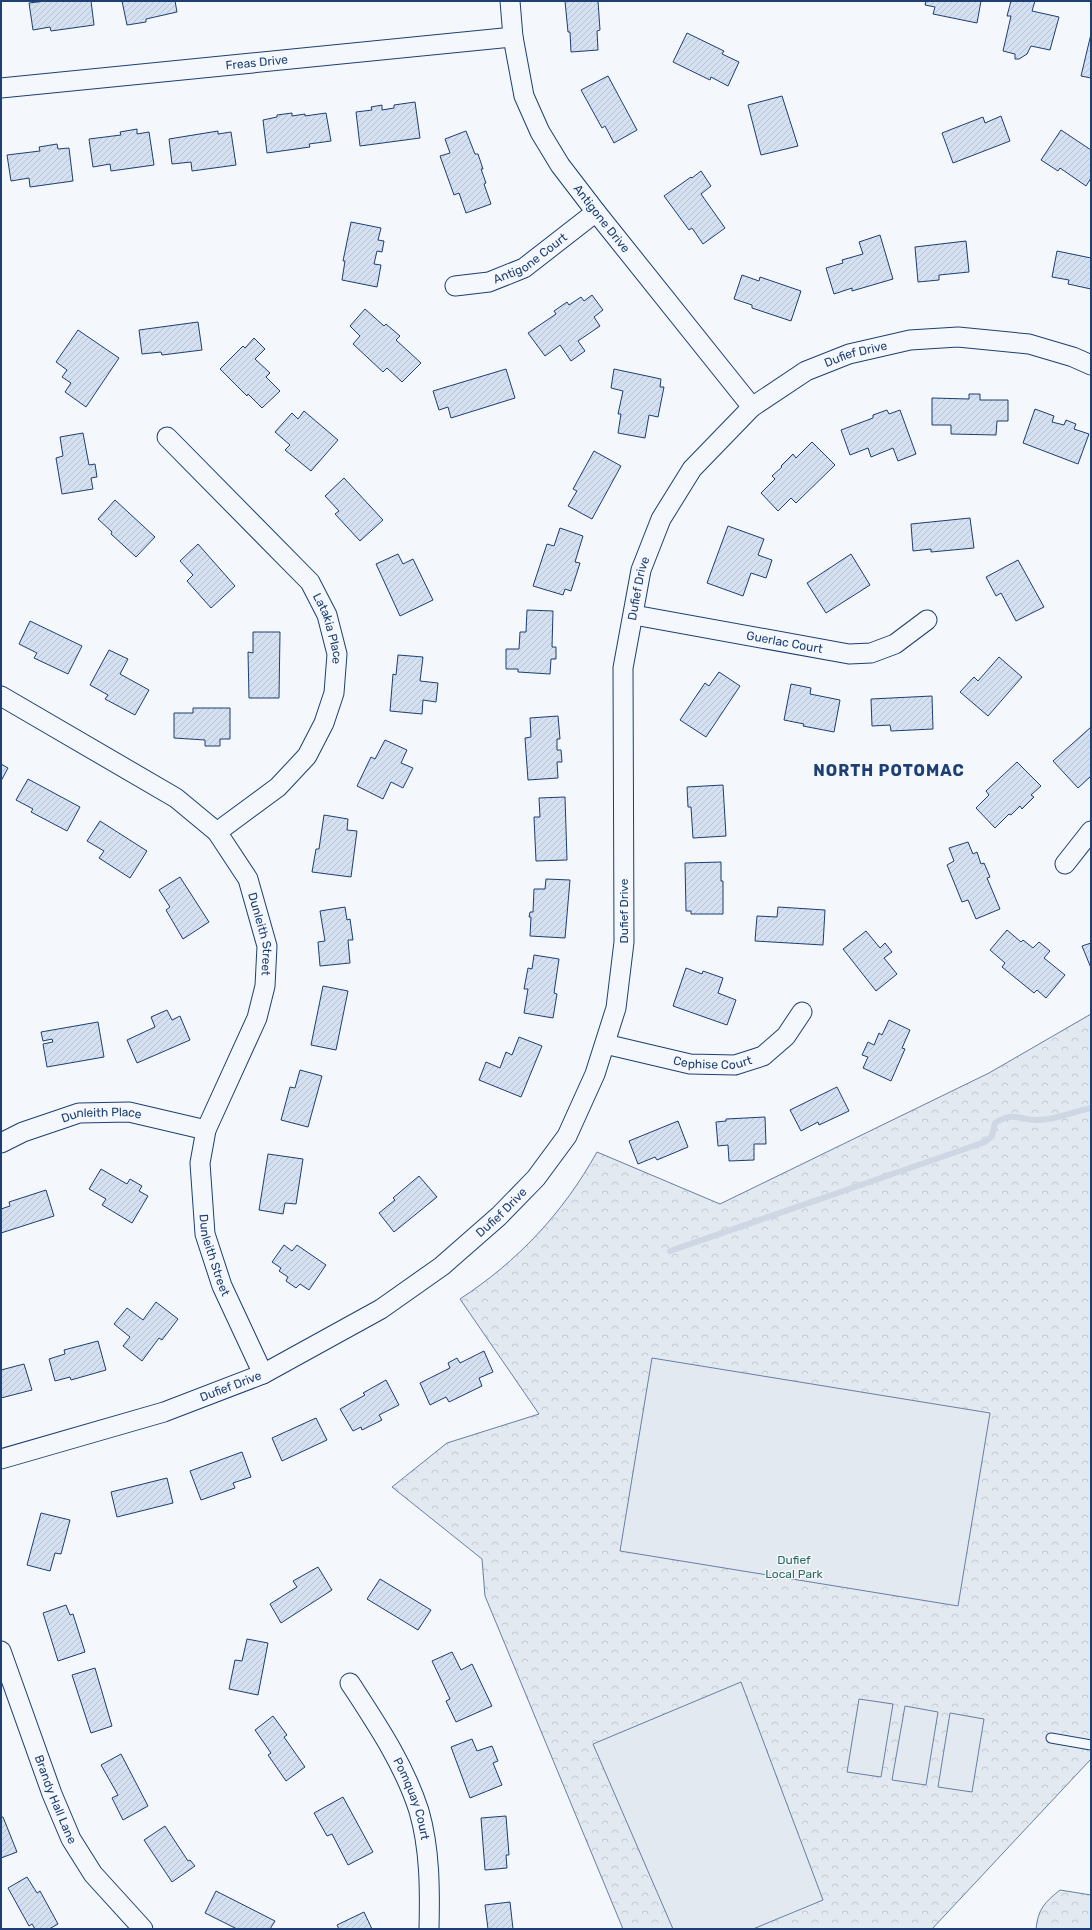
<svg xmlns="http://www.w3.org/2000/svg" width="1092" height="1930" font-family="Rubik,sans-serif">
<defs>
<pattern id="park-crowns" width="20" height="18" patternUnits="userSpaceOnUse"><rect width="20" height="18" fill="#e3e9f0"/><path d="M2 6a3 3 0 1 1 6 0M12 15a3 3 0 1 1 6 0" fill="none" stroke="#c2c9d1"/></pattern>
<pattern id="building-hatch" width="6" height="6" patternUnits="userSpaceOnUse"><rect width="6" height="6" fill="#d5e0f0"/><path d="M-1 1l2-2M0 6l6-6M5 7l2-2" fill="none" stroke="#b6c1d1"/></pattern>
</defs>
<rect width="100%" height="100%" fill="#f4f7fb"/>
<g fill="url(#park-crowns)" stroke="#687fa3">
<path d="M 1091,1014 L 1091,1759 L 932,1929 L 623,1929 L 485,1596 L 482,1559 L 392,1487 L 447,1443 L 539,1414 L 460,1299 C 518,1261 563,1213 597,1152 L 720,1204 L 989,1073 Z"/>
<path d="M 1060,1890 L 1091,1895 L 1091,1929 L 1036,1929 C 1038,1909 1045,1902 1060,1890 Z"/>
</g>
<g fill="#e3e9f0" stroke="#687fa3">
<path d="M 652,1358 L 990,1413 L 958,1606 L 620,1551 Z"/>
<path d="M 741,1682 L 823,1900 L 753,1929 L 673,1929 L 593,1744 Z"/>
<path d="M 859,1699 L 893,1704 L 881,1777 L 847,1772 Z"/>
<path d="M 905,1706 L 938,1712 L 926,1785 L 892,1780 Z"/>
<path d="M 950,1713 L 984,1719 L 972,1792 L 938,1787 Z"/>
</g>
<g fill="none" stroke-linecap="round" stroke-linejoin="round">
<path stroke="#cfd7e4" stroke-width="6" d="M 670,1251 L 985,1142 L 992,1136 L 995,1123 C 1016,1110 1019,1121 1039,1120 C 1054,1120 1076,1111 1091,1108"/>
</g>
<g fill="url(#building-hatch)" stroke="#1d3f73">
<path d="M 46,1 L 91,1 L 94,25 L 51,31 L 50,27 L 33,30 L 29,3 Z"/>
<path d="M 122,1 L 175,1 L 177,12 L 146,19 L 146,22 L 127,25 Z"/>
<path d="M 565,1 L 598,1 L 600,30 L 597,31 L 598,50 L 571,52 L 570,32 L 568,32 Z"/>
<path d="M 926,1 L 981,1 L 977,23 L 933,14 L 935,7 L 925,5 Z"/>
<path d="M 1011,1 L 1035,1 L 1032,11 L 1059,17 L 1050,50 L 1031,46 L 1027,54 L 1019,59 L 1015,59 L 1015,54 L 1003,51 L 1011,16 L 1007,16 Z"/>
<path d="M 687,33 L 724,51 L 722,54 L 739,62 L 728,86 L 711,77 L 710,80 L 673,62 Z"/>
<path d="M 1091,34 L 1091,78 L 1081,76 Z"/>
<path d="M 608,76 L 637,130 L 614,143 L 605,126 L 602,128 L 581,90 Z"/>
<path d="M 782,96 L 798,146 L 761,155 L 748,105 Z"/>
<path d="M 415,102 L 420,138 L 360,146 L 356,112 L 372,110 L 371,107 L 382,105 L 382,110 L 394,108 L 394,105 Z"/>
<path d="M 292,113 L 292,116 L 305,114 L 305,116 L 326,113 L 331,141 L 309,144 L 310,147 L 267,153 L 263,120 L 277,117 L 277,115 Z"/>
<path d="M 1001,116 L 1010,141 L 953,163 L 942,133 L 983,117 L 985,123 Z"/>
<path d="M 137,129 L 137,134 L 149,132 L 154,165 L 111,171 L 110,164 L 93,167 L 89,139 L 121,135 L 120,132 Z"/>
<path d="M 1061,130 L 1091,150 L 1091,178 L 1086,186 L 1060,168 L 1058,171 L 1041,160 Z"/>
<path d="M 218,131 L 218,134 L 231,132 L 236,165 L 192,171 L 191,162 L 172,164 L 169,139 Z"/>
<path d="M 466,131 L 475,154 L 478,154 L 483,169 L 481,169 L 486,183 L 484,184 L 491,204 L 466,213 L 459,193 L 454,195 L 440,156 L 450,153 L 445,139 Z"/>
<path d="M 57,144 L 58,149 L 69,148 L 73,181 L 30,187 L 29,178 L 11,181 L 7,155 L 40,151 L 39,147 Z"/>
<path d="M 701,171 L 711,186 L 701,194 L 725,228 L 703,244 L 692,228 L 689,230 L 664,196 L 691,177 L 692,178 Z"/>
<path d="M 351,222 L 381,228 L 378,240 L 384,241 L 382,252 L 377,251 L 374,264 L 381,265 L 377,287 L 342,280 L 345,261 L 343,261 Z"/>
<path d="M 880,235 L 893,279 L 852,291 L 852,288 L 834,294 L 826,268 L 843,263 L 842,260 L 863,254 L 859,242 Z"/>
<path d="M 966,241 L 969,272 L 939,275 L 939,280 L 918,282 L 915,247 Z"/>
<path d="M 1057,251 L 1091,258 L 1091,289 L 1068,284 L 1069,280 L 1052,277 Z"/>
<path d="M 742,275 L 759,281 L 760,277 L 801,291 L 791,321 L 752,308 L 752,305 L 734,299 Z"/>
<path d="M 592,295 L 603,310 L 594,317 L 600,326 L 578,341 L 585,351 L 571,361 L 560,345 L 545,356 L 528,333 L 556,314 L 554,311 L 567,302 L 569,305 L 581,297 L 584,301 Z"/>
<path d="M 365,309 L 384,326 L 386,324 L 400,336 L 396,340 L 421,363 L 402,382 L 387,368 L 383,372 L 353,344 L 360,336 L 350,326 Z"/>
<path d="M 198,322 L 202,350 L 162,355 L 161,352 L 142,354 L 139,330 Z"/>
<path d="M 78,330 L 119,358 L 86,407 L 65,392 L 71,383 L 62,377 L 67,370 L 56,362 Z"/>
<path d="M 254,338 L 265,349 L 255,359 L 270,373 L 266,377 L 280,391 L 262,408 L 248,394 L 247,396 L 220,369 L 243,346 L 245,348 Z"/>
<path d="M 506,369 L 515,398 L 451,418 L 448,407 L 439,410 L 433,391 Z"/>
<path d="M 614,369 L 661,379 L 660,387 L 664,387 L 658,417 L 649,415 L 645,438 L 618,433 L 621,414 L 618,414 L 623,391 L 611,388 Z"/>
<path d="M 969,394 L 980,394 L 980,400 L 1008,400 L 1008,421 L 997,421 L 996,435 L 951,434 L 951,425 L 932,425 L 932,398 L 969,399 Z"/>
<path d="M 1035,409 L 1054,416 L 1052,422 L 1064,425 L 1066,420 L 1076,424 L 1074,429 L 1089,434 L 1078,464 L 1023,443 Z"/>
<path d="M 887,410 L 889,414 L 900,410 L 916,454 L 898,461 L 893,448 L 871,457 L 868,448 L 850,455 L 841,430 L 873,418 L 873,415 Z"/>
<path d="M 304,411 L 338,440 L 311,471 L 285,450 L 290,445 L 275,432 L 292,413 L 298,419 Z"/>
<path d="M 83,433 L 89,465 L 95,464 L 97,477 L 91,478 L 93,489 L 62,494 L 56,458 L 63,456 L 60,437 Z"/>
<path d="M 812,442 L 835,465 L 796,503 L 791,498 L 778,511 L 761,493 L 775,479 L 772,476 L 782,467 L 781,466 L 793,454 L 796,458 Z"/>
<path d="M 594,451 L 621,466 L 592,519 L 568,506 L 577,491 L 573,489 Z"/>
<path d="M 344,478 L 383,520 L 360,541 L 335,514 L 339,511 L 325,496 Z"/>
<path d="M 115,500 L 155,537 L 136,557 L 111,534 L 112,532 L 98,519 Z"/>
<path d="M 970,518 L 974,548 L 931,552 L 931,549 L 913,551 L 911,524 Z"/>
<path d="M 728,526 L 764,539 L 758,555 L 772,560 L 766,578 L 751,573 L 743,596 L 707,583 Z"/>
<path d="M 560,528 L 583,536 L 575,562 L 580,563 L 571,591 L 565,589 L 563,595 L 533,586 L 547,544 L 554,546 Z"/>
<path d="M 198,544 L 235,586 L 211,608 L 187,581 L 193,575 L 180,561 Z"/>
<path d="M 398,554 L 403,564 L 413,559 L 433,600 L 400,616 L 376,564 Z"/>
<path d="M 851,554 L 870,585 L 826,613 L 807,583 Z"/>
<path d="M 1018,560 L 1044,607 L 1016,621 L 1001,593 L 996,596 L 986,577 Z"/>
<path d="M 527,610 L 553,611 L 552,647 L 556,647 L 556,659 L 551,659 L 550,674 L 518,672 L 518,669 L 506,669 L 506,649 L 519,649 L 520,632 L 526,632 Z"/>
<path d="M 30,621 L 82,646 L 68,674 L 34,658 L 37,653 L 19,644 Z"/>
<path d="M 253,632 L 280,632 L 279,698 L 249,698 L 248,652 L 253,653 Z"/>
<path d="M 109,650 L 128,659 L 120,674 L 149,690 L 135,715 L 105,699 L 108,695 L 90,685 Z"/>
<path d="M 398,655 L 423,657 L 420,681 L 438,683 L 436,702 L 423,700 L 422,714 L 390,711 L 393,674 L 396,675 Z"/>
<path d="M 999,657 L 1022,677 L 988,716 L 960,692 L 974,677 L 978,681 Z"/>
<path d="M 719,672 L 740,686 L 706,737 L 680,720 L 705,683 L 709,686 Z"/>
<path d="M 791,684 L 811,688 L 810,694 L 840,700 L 834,732 L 803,726 L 804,724 L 784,720 Z"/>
<path d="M 932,696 L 933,729 L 891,731 L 890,725 L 872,726 L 871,699 Z"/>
<path d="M 193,708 L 230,708 L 230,739 L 220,739 L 220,746 L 205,746 L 205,740 L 174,738 L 174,713 L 193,713 Z"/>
<path d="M 558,716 L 560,739 L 557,739 L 557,750 L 561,750 L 562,762 L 557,762 L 558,778 L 528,780 L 525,738 L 531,737 L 530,718 Z"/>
<path d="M 1091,727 L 1091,776 L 1078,788 L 1053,761 Z"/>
<path d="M 385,740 L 407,750 L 401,763 L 413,768 L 403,788 L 391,782 L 383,799 L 357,786 L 371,757 L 375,759 Z"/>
<path d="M 1017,762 L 1041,786 L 1031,795 L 1034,797 L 1022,809 L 1020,806 L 1011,815 L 1009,814 L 995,828 L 976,808 L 989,795 L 986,791 Z"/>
<path d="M 1,764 L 8,768 L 1,781 Z"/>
<path d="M 28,779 L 80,807 L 67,831 L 31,812 L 33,809 L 16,800 Z"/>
<path d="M 723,785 L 726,836 L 693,838 L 691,807 L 688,807 L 687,787 Z"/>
<path d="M 565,797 L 567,860 L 536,861 L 534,817 L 540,817 L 539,798 Z"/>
<path d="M 324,815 L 348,819 L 347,830 L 357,831 L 351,877 L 312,872 L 316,849 L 319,849 Z"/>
<path d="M 100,821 L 147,851 L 130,878 L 99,858 L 104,851 L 87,841 Z"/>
<path d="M 968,842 L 973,854 L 977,852 L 981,864 L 984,863 L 990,877 L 987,878 L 1000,909 L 976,919 L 968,900 L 962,902 L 947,865 L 954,861 L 949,848 Z"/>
<path d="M 721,862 L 721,881 L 723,881 L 723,914 L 691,914 L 691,911 L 686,911 L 685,863 Z"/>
<path d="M 180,877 L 209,922 L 183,939 L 166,910 L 170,907 L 159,890 Z"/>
<path d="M 546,879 L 570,880 L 565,938 L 530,936 L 531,917 L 529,917 L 530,912 L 533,912 L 534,889 L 545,889 Z"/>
<path d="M 345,907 L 347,920 L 350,919 L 353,940 L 348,940 L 350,963 L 320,966 L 318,942 L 325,941 L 320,911 Z"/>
<path d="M 778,907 L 825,910 L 823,945 L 755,941 L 757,916 L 777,917 Z"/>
<path d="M 1007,930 L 1021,942 L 1023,940 L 1033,948 L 1039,942 L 1050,951 L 1044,958 L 1065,975 L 1046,998 L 1037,990 L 1034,993 L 1002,967 L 1005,963 L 990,950 Z"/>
<path d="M 866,931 L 880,948 L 885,943 L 892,952 L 884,958 L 897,974 L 876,991 L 843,949 Z"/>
<path d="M 1091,943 L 1091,968 L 1082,946 Z"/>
<path d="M 534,955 L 559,959 L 554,993 L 557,994 L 553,1018 L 524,1013 L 528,989 L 524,989 L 528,968 L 532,969 Z"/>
<path d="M 686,968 L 702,974 L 703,971 L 723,978 L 718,993 L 736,1000 L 727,1025 L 673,1006 Z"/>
<path d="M 323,986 L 348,991 L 336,1050 L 311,1045 Z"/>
<path d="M 167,1010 L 172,1020 L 180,1016 L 190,1040 L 137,1063 L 127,1040 L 155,1027 L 151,1017 Z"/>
<path d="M 889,1020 L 910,1030 L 902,1048 L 905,1049 L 891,1081 L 863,1068 L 868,1057 L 862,1055 L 868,1042 L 874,1045 L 879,1033 L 882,1035 Z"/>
<path d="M 98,1022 L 104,1057 L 47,1067 L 43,1044 L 53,1042 L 52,1039 L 43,1041 L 41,1032 Z"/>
<path d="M 519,1037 L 542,1046 L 521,1097 L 479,1080 L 486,1062 L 500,1068 L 506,1052 L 512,1055 Z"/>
<path d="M 300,1070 L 322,1076 L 308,1127 L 281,1120 L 290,1087 L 295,1088 Z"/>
<path d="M 837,1087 L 849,1111 L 819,1125 L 818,1122 L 801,1131 L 790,1110 Z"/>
<path d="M 765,1117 L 766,1144 L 754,1144 L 754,1160 L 729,1161 L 728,1145 L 718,1146 L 716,1122 L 726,1121 L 726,1119 Z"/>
<path d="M 678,1121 L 688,1147 L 657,1160 L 655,1157 L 638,1164 L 629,1141 Z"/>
<path d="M 268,1154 L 303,1159 L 296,1204 L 285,1203 L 283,1214 L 259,1210 Z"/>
<path d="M 101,1169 L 127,1184 L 130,1179 L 142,1186 L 139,1191 L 148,1196 L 132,1223 L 102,1205 L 106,1199 L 89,1189 Z"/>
<path d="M 419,1176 L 437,1197 L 394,1232 L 379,1213 L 395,1200 L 393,1198 Z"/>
<path d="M 46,1190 L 54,1216 L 1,1233 L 1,1209 L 10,1206 L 9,1202 Z"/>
<path d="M 284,1245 L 292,1251 L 297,1245 L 326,1265 L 309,1290 L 300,1284 L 296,1288 L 286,1281 L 288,1277 L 279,1271 L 281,1268 L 272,1262 Z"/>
<path d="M 156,1302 L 178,1319 L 162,1340 L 159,1338 L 142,1361 L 123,1346 L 130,1337 L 114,1324 L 127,1308 L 143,1320 Z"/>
<path d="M 98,1341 L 106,1370 L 71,1380 L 70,1377 L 55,1381 L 49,1359 L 65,1354 L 64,1350 Z"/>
<path d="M 484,1351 L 493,1372 L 479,1378 L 482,1386 L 449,1402 L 446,1397 L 430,1405 L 420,1383 L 450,1368 L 448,1363 L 457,1358 L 460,1363 Z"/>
<path d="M 24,1364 L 32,1390 L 1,1398 L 1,1370 Z"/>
<path d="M 386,1380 L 399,1405 L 379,1415 L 382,1420 L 362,1430 L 361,1427 L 353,1431 L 340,1409 L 365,1395 L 363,1393 Z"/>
<path d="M 316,1418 L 327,1440 L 282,1461 L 272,1438 Z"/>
<path d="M 242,1452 L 251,1477 L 233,1483 L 235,1488 L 201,1500 L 190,1471 Z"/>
<path d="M 167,1478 L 173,1503 L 117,1517 L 111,1492 Z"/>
<path d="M 41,1513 L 70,1520 L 61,1554 L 55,1553 L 50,1571 L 27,1565 Z"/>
<path d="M 318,1567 L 332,1590 L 281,1623 L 270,1604 L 297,1587 L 293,1581 Z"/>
<path d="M 380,1579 L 431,1610 L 418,1630 L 367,1599 Z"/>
<path d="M 66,1605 L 70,1615 L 73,1614 L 85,1652 L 58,1661 L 43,1613 Z"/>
<path d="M 247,1639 L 268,1643 L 258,1695 L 229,1689 L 235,1660 L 242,1661 Z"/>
<path d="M 452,1652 L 461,1670 L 472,1664 L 492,1706 L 456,1722 L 446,1701 L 450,1699 L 432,1661 Z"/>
<path d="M 95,1668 L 112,1726 L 91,1733 L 72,1675 Z"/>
<path d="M 273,1716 L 287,1735 L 284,1737 L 305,1767 L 286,1781 L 268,1755 L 271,1753 L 255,1730 Z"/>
<path d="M 472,1739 L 477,1751 L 492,1746 L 498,1761 L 493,1763 L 502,1785 L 470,1798 L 451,1747 Z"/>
<path d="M 121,1754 L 148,1806 L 123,1820 L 112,1798 L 118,1795 L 101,1765 Z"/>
<path d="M 343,1797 L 373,1852 L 348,1865 L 332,1834 L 327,1836 L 314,1813 Z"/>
<path d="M 506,1816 L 509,1855 L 506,1855 L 507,1868 L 485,1870 L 481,1818 Z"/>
<path d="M 1,1817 L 3,1817 L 17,1852 L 1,1858 Z"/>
<path d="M 165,1826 L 188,1861 L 190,1860 L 195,1866 L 172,1882 L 144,1840 Z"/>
<path d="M 27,1877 L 37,1893 L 40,1891 L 58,1924 L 49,1929 L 35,1929 L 32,1924 L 29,1926 L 8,1888 Z"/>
<path d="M 216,1891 L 275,1921 L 270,1929 L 237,1929 L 205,1913 Z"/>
<path d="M 510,1902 L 513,1929 L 488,1929 L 485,1905 Z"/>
<path d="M 364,1912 L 372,1929 L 339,1929 L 337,1925 Z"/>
</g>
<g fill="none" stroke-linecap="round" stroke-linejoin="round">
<defs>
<path id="service" d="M 1051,1738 L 1091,1745"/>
<g id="minor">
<path id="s1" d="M 510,1 L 513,37 L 524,96 L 540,132 L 560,165 L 596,212 L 752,407"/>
<path id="s2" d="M 1,88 L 513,37"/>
<path id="s3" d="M 455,286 L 489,282 L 524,268 L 596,212"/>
<path id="s4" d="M 167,437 L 310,582 L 327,615 L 337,654 L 334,693 L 324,723 L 307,756 L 278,787 L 217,832"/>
<path id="s5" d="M 634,615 L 849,654 L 871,653 L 895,644 L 927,620"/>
<path id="s6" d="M 1,696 L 176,798 L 217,832 L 248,879 L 267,946 L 265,986 L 257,1018 L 206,1130 L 200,1163 L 205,1234 L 222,1286 L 263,1374"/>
<path d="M 1065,864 L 1091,831"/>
<path id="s7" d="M 605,1044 L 690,1064 L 735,1065 L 763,1056 L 786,1036 L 802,1012"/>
<path id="s8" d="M 1,1143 L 23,1132 L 79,1113 L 129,1112 L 206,1130"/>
<path id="s9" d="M 1,1459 L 164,1412 L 263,1374 L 381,1309 L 442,1266 L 499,1216 L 536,1178 L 567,1136 L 595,1074 L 616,1008 L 624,942 L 623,668 L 641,570 L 661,519 L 692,469 L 752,407 L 806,371 L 849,354 L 910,340 L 958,337 L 1029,344 L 1073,357 L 1091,365"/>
<path id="s10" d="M 1,1651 L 52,1794 L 71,1839 L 93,1874 L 143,1929"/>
<path id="s11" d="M 350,1683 C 376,1723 404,1764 419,1811 C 430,1849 430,1890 429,1929"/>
</g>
</defs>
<use href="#service" stroke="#1d3f73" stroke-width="11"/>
<use href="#minor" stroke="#1d3f73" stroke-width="21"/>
<use href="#service" stroke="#f4f7fb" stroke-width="9"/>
<use href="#minor" stroke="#f4f7fb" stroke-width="19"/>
</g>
<g text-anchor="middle" stroke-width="3" stroke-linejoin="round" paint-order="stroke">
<g font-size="12" fill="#1d3f73" stroke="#f4f7fb">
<text dy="4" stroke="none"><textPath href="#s2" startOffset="257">Freas Drive</textPath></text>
<text dy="4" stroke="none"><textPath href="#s1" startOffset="242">Antigone Drive</textPath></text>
<text dy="4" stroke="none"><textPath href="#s3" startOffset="82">Antigone Court</textPath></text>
<text dy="4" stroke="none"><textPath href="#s9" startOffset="1561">Dufief Drive</textPath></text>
<text dy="4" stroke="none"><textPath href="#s9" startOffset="1225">Dufief Drive</textPath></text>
<text dy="4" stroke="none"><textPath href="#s4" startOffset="254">Latakia Place</textPath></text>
<text dy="4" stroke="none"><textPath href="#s5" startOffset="153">Guerlac Court</textPath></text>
<text transform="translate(624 911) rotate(-90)" y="4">Dufief Drive</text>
<text dy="4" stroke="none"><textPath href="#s6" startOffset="369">Dunleith Street</textPath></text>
<text dy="4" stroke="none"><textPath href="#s7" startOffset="110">Cephise Court</textPath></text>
<text dy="4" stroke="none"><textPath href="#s8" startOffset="106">Dunleith Place</textPath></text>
<text dy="4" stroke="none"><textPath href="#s9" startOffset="565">Dufief Drive</textPath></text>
<text dy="4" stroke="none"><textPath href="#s6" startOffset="705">Dunleith Street</textPath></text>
<text dy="4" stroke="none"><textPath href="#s9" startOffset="241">Dufief Drive</textPath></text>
<text dy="4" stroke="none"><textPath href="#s10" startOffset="158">Brandy Hall Lane</textPath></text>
<text dy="4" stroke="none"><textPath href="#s11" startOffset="132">Pomquay Court</textPath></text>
</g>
<g font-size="12" fill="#2c6c60" stroke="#f4f7fb">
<text x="794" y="1564">Dufief<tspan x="794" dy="14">Local Park</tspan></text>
</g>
<g font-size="16" font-weight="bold" letter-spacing="1" fill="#1d3f73" stroke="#f4f7fb">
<text x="889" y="776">NORTH POTOMAC</text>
</g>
</g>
<rect width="1092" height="1930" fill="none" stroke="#1d3f73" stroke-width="4"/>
</svg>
